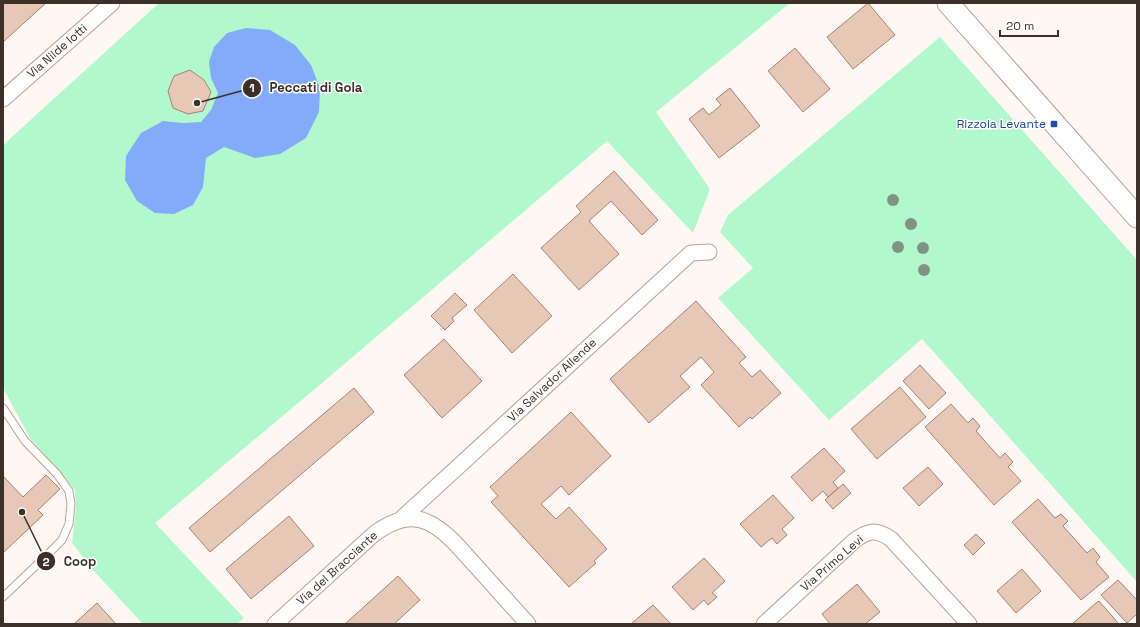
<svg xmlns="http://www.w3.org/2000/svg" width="1140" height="627" font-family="'Space Grotesk',sans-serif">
<rect width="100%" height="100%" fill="#fef7f4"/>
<g fill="#b1f9cc">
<path d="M 159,3 L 790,3 L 656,112 L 710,189 L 693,233 L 607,141 L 342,366 L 155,523 L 244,618 L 237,624 L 143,624 L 92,569 L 72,543 L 76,508 L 75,490 L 30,438 L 3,388 L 3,145 Z"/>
<path d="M 940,37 L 1137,260 L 1137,582 L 922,339 L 829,420 L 718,298 L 753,268 L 720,232 L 728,215 Z"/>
</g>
<path fill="#84abfa" d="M 246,28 L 270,30 L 295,45 L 311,65 L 320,88 L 319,112 L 306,138 L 280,154 L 255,158 L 224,147 L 206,158 L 203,187 L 193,205 L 174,214 L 155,213 L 137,201 L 125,180 L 126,156 L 141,133 L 163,121 L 183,123 L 201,122 L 211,110 L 218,93 L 211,78 L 209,62 L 214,47 L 227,33 Z"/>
<g fill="#e7c7b6" stroke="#a28474">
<path d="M 3,3 L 46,3 L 3,42 Z"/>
<path d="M 868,3 L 895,35 L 853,69 L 827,37 Z"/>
<path d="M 795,48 L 830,89 L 803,112 L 768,71 Z"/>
<path d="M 190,70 L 204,80 L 211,92 L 203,111 L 188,114 L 173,108 L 168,91 L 174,76 Z"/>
<path d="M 730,88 L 760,126 L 719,158 L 689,119 L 703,108 L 709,115 L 721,105 L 716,99 Z"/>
<path d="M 614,171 L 658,220 L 642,235 L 611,201 L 589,221 L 619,254 L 579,290 L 541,248 L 581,212 L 576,206 Z"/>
<path d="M 513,274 L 552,316 L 512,353 L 474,310 Z"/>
<path d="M 455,293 L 467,305 L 452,318 L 454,321 L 445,330 L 431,316 Z"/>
<path d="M 696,301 L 746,357 L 739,363 L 752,377 L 760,370 L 781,393 L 752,419 L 750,417 L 739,427 L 701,385 L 714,372 L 701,357 L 680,376 L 690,387 L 649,423 L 610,379 Z"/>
<path d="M 444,339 L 482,381 L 442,418 L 404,375 Z"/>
<path d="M 920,365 L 946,393 L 929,409 L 903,381 Z"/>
<path d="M 900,387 L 926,417 L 877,459 L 851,429 Z"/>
<path d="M 354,388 L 374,412 L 210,552 L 189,528 Z"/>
<path d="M 951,404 L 968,423 L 973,418 L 980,426 L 976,431 L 1000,458 L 1005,453 L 1013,462 L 1008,467 L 1021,481 L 994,505 L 925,427 Z"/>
<path d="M 571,412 L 611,456 L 569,495 L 561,486 L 541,504 L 556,519 L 569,507 L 607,549 L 594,561 L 596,563 L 569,587 L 491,502 L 498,496 L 490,487 Z"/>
<path d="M 824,448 L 845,471 L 833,482 L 838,488 L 828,497 L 823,491 L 812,501 L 791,477 Z"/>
<path d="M 928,467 L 943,484 L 919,506 L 903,488 Z"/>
<path d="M 46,475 L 60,489 L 38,510 L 43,515 L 3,553 L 3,476 L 23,497 Z"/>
<path d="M 843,484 L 851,493 L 833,509 L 825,500 Z"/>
<path d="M 773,495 L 794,518 L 782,529 L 787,535 L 777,544 L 772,538 L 761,547 L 740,524 Z"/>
<path d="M 1038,499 L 1055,518 L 1061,514 L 1068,521 L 1063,526 L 1087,553 L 1093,548 L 1100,557 L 1096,562 L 1109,577 L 1081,600 L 1012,522 Z"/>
<path d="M 289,516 L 314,546 L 251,599 L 226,569 Z"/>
<path d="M 976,534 L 985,543 L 973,555 L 964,545 Z"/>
<path d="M 704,558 L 725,581 L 712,593 L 717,597 L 708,605 L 704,600 L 693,610 L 672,587 Z"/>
<path d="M 1022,569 L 1041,591 L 1016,613 L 997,591 Z"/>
<path d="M 398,576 L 420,600 L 394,624 L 345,624 Z"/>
<path d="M 1118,580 L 1137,600 L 1137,614 L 1127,623 L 1101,595 Z"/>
<path d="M 857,584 L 880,612 L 865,624 L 830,624 L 822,614 Z"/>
<path d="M 1099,601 L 1119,624 L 1072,624 L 1096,603 Z"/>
<path d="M 97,603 L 116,624 L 74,624 Z"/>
<path d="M 653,605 L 671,624 L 631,624 Z"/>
</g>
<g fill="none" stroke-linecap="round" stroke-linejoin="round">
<defs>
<path id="lane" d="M 3,408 L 25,441 L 57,474 L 69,491 L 71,504 L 69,524 L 62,540 L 44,558 L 3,597"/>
<g id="street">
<path d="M 3,99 L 112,3"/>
<path d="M 400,520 L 691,253 L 709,252"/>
<path d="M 275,624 L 374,534 C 389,523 408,513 427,522 C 447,531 461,550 475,565 C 493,585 510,604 528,624"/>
<path d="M 764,624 L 854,541 C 868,530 876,529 891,539 L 969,624"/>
</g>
<path id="secondary" d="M 948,3 L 1137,217"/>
</defs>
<use href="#lane" stroke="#bf9f8f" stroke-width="9"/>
<use href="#street" stroke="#bf9f8f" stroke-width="17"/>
<use href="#secondary" stroke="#bf9f8f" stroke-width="23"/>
<use href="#lane" stroke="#fff" stroke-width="7"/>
<use href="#street" stroke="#fff" stroke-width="15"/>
<use href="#secondary" stroke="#fff" stroke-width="21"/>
</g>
<g fill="#809385">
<circle cx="893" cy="200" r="6"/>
<circle cx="911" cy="224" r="6"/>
<circle cx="898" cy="247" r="6"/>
<circle cx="923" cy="248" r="6"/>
<circle cx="924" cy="270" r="6"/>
</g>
<rect fill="#1a4fb4" stroke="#fff" stroke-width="1.5" x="1050" y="120" width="8" height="8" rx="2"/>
<g text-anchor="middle" stroke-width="3" stroke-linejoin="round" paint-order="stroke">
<g font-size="12" fill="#3d3029" stroke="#fff">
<text transform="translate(57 51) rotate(-41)" y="4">Via Nilde Iotti</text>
<text transform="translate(552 380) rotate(-43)" y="4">Via Salvador Allende</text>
<text transform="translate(832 563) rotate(-41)" y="4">Via Primo Levi</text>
<text transform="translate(337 568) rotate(-42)" y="4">Via del Bracciante</text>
</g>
<g font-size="12" fill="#164399" stroke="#fff" text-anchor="end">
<text x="1046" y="128">Rizzola Levante</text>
</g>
</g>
<path fill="none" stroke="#3d3029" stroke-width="1.5" d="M197 103L252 88M22 512L46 561"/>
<g fill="#3d3029" stroke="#fff" stroke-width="1.5">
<circle cx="197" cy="103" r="4"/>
<circle cx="22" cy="512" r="4"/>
<circle cx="252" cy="88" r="10"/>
<circle cx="46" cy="561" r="10"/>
</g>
<g font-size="12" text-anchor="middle" font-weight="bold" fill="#fff">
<text x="252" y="92">1</text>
<text x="46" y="566">2</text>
</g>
<g font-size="13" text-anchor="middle" font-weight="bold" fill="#3d3029" stroke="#fff" stroke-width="3" stroke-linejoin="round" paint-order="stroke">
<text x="316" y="92">Peccati di Gola</text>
<text x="80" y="566">Coop</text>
</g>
<rect width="1140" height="627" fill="none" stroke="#3d3029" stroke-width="8"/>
<path d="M1000 30v6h58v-6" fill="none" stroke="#3d3029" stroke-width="2"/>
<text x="1006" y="30" font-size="12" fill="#3d3029" stroke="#ffffff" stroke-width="3" paint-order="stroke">20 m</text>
</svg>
